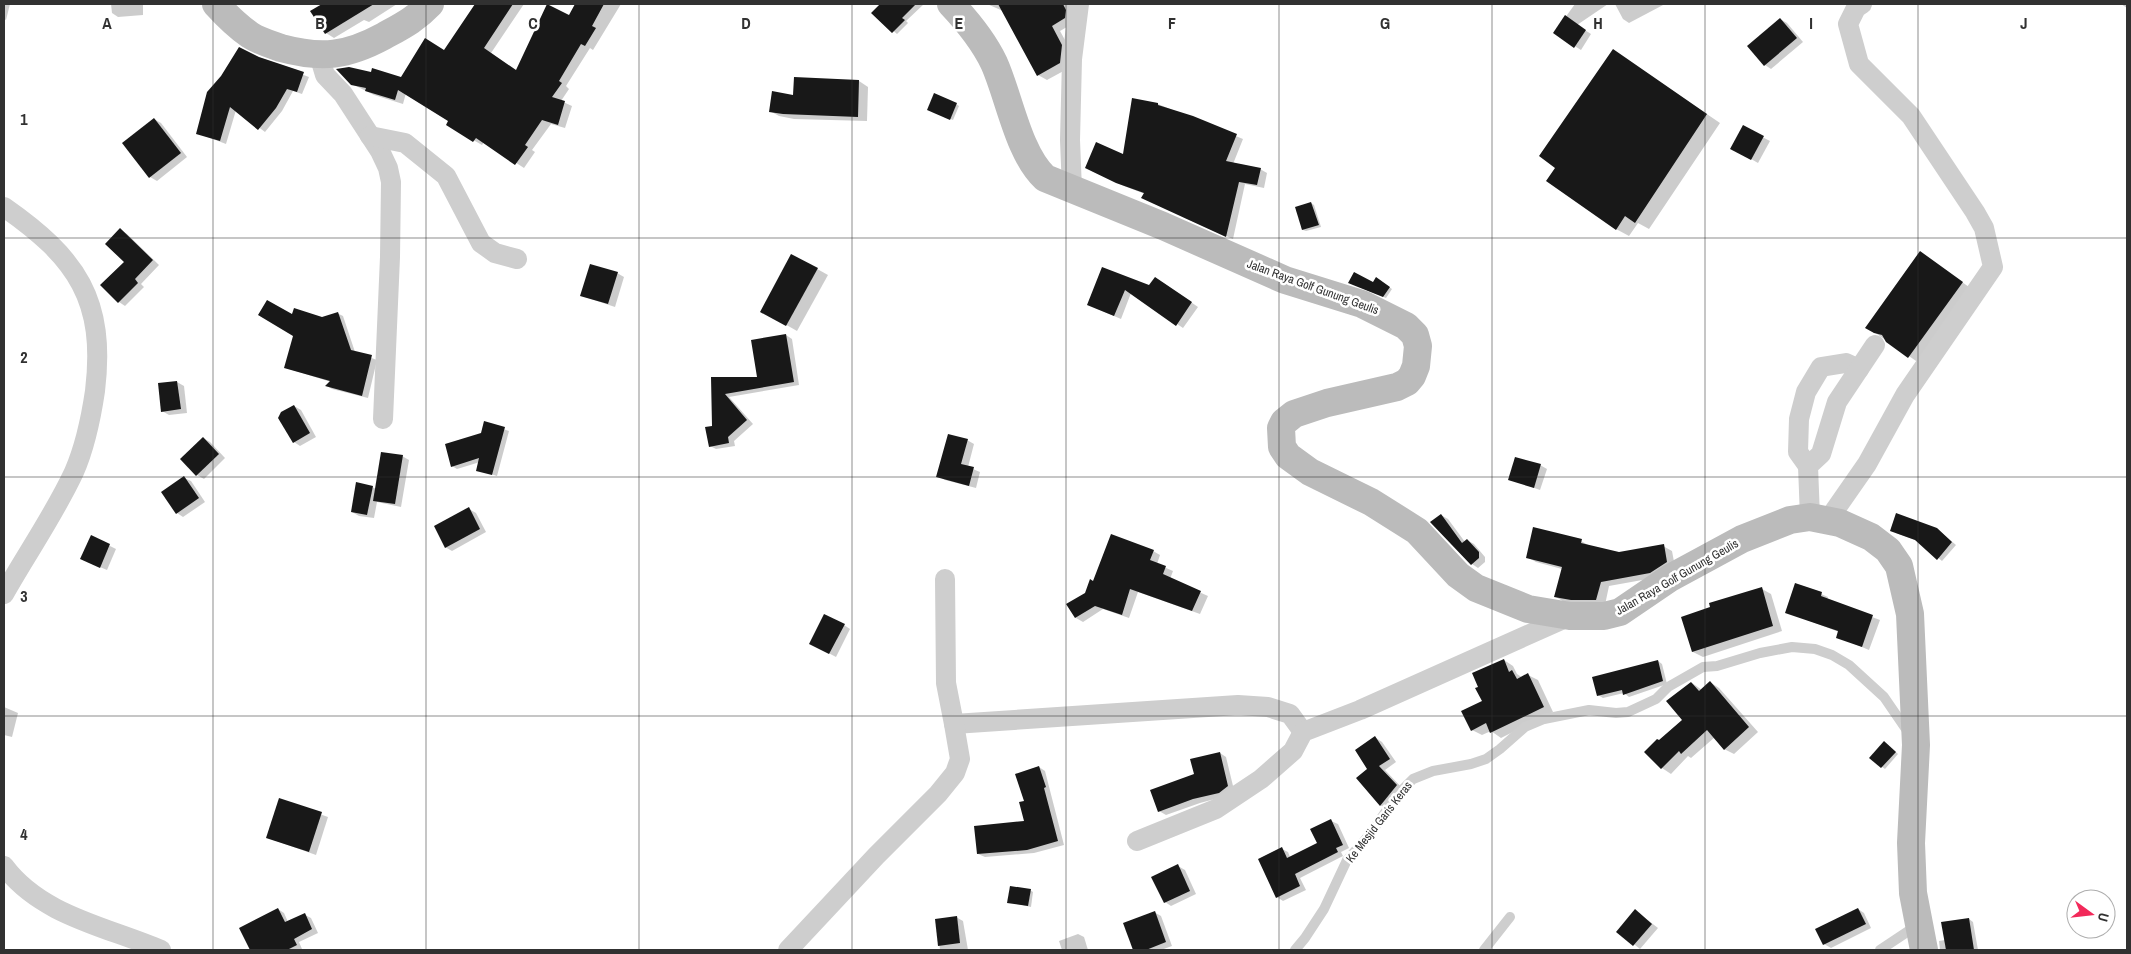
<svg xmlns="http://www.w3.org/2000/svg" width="2131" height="954" font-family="'Archivo Narrow',sans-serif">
<rect width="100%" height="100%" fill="#fff"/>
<g fill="#0003">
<path d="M 4,4 L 10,4 L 6,20 L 4,19 Z"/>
<path d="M 111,4 L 143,4 L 143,15 L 118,17 L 112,13 Z"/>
<path d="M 323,4 L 397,4 L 369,22 L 364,20 L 334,38 L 326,33 L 312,11 Z"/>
<path d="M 476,4 L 524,4 L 491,53 L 517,71 L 569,17 L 577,4 L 621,4 L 593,50 L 590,48 L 566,86 L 569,89 L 561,101 L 572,106 L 565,128 L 551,124 L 532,150 L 535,152 L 524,168 L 484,142 L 482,145 L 447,125 L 450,121 L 406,93 L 403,104 L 374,95 L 352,84 L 401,78 L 445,51 Z"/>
<path d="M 881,4 L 924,4 L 906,21 L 908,23 L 897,34 L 873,13 Z"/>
<path d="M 987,4 L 1068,4 L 1075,16 L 1074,23 L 1060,31 L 1071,51 L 1069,68 L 1047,80 L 1038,75 L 1003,11 Z"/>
<path d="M 1575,4 L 1608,4 L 1577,25 L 1591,34 L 1581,50 L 1554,33 Z"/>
<path d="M 1615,4 L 1665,4 L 1629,23 L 1623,19 Z"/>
<path d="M 2121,4 L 2127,4 L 2127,8 Z"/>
<path d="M 1780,19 L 1787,23 L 1803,42 L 1771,69 L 1765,65 Z"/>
<path d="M 1613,50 L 1720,123 L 1649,229 L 1638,223 L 1629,236 L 1616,229 L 1557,167 Z"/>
<path d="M 258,58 L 309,77 L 302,94 L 293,91 L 282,111 L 265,132 L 236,110 L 226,144 L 197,133 Z"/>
<path d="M 859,81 L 868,87 L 867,121 L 794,119 L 779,116 L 770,111 Z"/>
<path d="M 956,104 L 959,106 L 953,120 L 931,111 Z"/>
<path d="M 1158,104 L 1243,139 L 1233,164 L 1260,169 L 1267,173 L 1264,188 L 1245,184 L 1233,239 L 1185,218 L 1145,194 L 1124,186 L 1092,171 L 1124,156 Z"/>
<path d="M 154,119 L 161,123 L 187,157 L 157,181 L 150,177 Z"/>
<path d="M 1743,127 L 1770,141 L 1758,163 L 1732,148 Z"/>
<path d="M 1311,203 L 1314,205 L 1321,227 L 1306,231 L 1303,230 Z"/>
<path d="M 121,230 L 127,234 L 159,265 L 141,284 L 144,287 L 125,306 L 119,302 L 102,285 L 126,261 Z"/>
<path d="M 1920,253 L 1972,289 L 1919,363 L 1874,332 Z"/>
<path d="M 792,255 L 828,275 L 797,331 L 762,311 Z"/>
<path d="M 1103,268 L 1150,287 L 1162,282 L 1198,307 L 1183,328 L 1131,293 L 1121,319 L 1095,308 Z"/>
<path d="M 617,273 L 624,277 L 615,307 L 582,296 Z"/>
<path d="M 1377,279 L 1392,289 L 1386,298 L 1352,284 L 1373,284 Z"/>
<path d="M 337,313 L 343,316 L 355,352 L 377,360 L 368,398 L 332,389 L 327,386 L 331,382 L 286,368 L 295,335 L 293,316 L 322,318 Z"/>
<path d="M 786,335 L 792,339 L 799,385 L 729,397 L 753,424 L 734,441 L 735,446 L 716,449 L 710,446 L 713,427 L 713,378 L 758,378 Z"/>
<path d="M 177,382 L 184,386 L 187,413 L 169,415 L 162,411 L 159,384 Z"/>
<path d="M 294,406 L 301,410 L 316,437 L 300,446 L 294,442 Z"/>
<path d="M 485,423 L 509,431 L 497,476 L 478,470 L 480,462 L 457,469 L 452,466 L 482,434 Z"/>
<path d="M 203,438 L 210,442 L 225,458 L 204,479 L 197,475 Z"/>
<path d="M 967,440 L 974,444 L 968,467 L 980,472 L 976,488 L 945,480 L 938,476 Z"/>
<path d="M 402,456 L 409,460 L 401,507 L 377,502 L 374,518 L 359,516 L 352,512 L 372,487 L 376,489 Z"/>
<path d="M 1540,465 L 1547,469 L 1540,490 L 1510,479 Z"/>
<path d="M 184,478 L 191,481 L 205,502 L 183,517 L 177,513 Z"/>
<path d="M 469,509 L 476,513 L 486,532 L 452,551 L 445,547 Z"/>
<path d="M 1441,515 L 1448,519 L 1465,542 L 1467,540 L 1474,544 L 1485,557 L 1485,562 L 1478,568 L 1472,564 Z"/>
<path d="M 1896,533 L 1942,533 L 1956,545 L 1942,561 L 1918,541 Z"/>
<path d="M 92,537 L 116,549 L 107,570 L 88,562 Z"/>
<path d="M 1581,541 L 1590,546 L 1619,553 L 1663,546 L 1672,551 L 1675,567 L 1659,577 L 1609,586 L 1605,605 L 1564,602 L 1556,597 L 1562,569 L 1536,562 L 1527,557 Z"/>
<path d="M 1153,551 L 1160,555 L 1157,564 L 1173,571 L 1170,579 L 1208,596 L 1200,614 L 1138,592 L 1129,618 L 1103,609 L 1083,622 L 1076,618 L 1086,594 L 1094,582 Z"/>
<path d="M 1762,589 L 1771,594 L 1782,631 L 1703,657 L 1693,652 L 1682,618 Z"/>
<path d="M 1821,594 L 1828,597 L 1827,600 L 1880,620 L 1869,650 L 1838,637 L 1839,632 L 1786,612 Z"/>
<path d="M 844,625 L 850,629 L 836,657 L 817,647 Z"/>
<path d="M 1504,660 L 1513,666 L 1517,674 L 1523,678 L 1528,675 L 1538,680 L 1553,712 L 1501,738 L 1491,731 L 1482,735 L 1472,730 L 1483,701 Z"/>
<path d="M 1658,661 L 1662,664 L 1667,684 L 1629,697 L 1624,693 L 1603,698 L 1598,695 Z"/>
<path d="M 1710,682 L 1719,688 L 1758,732 L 1734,754 L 1724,749 L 1715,737 L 1691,758 L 1688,756 L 1671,774 L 1662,768 L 1659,741 L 1684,720 L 1692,683 L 1702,690 Z"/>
<path d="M 4,707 L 18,713 L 12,737 L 4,735 Z"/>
<path d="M 1376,738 L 1382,742 L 1396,762 L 1385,770 L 1403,789 L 1387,809 L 1380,805 L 1358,778 L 1368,769 Z"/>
<path d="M 1887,744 L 1898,754 L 1885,769 L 1870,758 Z"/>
<path d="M 1220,753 L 1226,757 L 1234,790 L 1226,796 L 1200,803 L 1166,815 L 1159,811 Z"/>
<path d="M 1039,767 L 1045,771 L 1064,845 L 1034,853 L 985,857 L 978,854 L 1026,822 L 1025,801 Z"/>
<path d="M 280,800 L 328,817 L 316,855 L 268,838 Z"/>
<path d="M 1331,821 L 1338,824 L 1349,848 L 1341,852 L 1343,856 L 1300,878 L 1306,890 L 1283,901 L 1277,897 L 1282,849 L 1288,852 L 1290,857 L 1318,844 Z"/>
<path d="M 1178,866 L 1185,870 L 1196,894 L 1171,906 L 1165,902 Z"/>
<path d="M 1030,890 L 1033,892 L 1031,907 L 1009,902 Z"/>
<path d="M 278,909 L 284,913 L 288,922 L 305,915 L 311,918 L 318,933 L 299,942 L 302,949 L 299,950 L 251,950 L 240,929 Z"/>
<path d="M 1858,909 L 1864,913 L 1871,928 L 1831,948 L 1824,944 Z"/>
<path d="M 1636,911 L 1658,928 L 1640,949 L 1618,931 Z"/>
<path d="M 1154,912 L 1161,916 L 1172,946 L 1161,950 L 1135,950 L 1125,923 Z"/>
<path d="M 956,917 L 963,921 L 968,950 L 940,950 L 936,920 Z"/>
<path d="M 1969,919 L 1973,922 L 1978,950 L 1940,950 L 1939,941 L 1945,940 Z"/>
<path d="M 1078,934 L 1084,937 L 1088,950 L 1062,950 L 1059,941 Z"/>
</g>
<g fill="#181818">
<path d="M 322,4 L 374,4 L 325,34 L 310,11 Z"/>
<path d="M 475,4 L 513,4 L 484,48 L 516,70 L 547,4 L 569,15 L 575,4 L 604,4 L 592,26 L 596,28 L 585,46 L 581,44 L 559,81 L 562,83 L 552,97 L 565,101 L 558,125 L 542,120 L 525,145 L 528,147 L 515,165 L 476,138 L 473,142 L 446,125 L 448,121 L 398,90 L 395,100 L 365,91 L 366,88 L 351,85 L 336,69 L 349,67 L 371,72 L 372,68 L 401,77 L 425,38 L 444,50 Z"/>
<path d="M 880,4 L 916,4 L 902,18 L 905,20 L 892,33 L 871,13 Z"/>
<path d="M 998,4 L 1063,4 L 1066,10 L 1065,18 L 1052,26 L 1062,45 L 1060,63 L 1037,76 Z"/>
<path d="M 1565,15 L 1586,30 L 1574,48 L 1553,33 Z"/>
<path d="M 1780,18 L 1797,38 L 1764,66 L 1747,46 Z"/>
<path d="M 239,47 L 259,57 L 304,72 L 297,92 L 287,89 L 276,108 L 258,130 L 230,107 L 220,141 L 196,134 L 207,92 L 221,76 Z"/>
<path d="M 1613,49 L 1707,114 L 1635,223 L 1625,216 L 1616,230 L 1546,181 L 1555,168 L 1539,156 Z"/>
<path d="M 794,77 L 859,80 L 858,117 L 783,114 L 769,112 L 772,91 L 793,95 Z"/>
<path d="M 934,93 L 957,103 L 950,120 L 927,110 Z"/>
<path d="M 1132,98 L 1158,103 L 1158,105 L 1193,116 L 1237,134 L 1226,161 L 1261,168 L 1257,185 L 1239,182 L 1226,237 L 1141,198 L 1144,193 L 1116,183 L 1085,168 L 1096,142 L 1123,154 Z"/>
<path d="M 154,118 L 181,153 L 149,178 L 122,143 Z"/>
<path d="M 1743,125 L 1764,136 L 1751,160 L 1730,149 Z"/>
<path d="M 1311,202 L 1319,225 L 1302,230 L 1295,207 Z"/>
<path d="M 120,228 L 153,260 L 135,279 L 138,283 L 118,303 L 100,285 L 124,262 L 105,244 Z"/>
<path d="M 1920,251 L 1963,282 L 1908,358 L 1886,342 L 1882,335 L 1874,333 L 1865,328 Z"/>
<path d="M 791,254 L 818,268 L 786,326 L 760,312 Z"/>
<path d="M 590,264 L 618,272 L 608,304 L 580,296 Z"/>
<path d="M 1102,267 L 1149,285 L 1155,277 L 1192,302 L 1176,326 L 1125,290 L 1114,316 L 1087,305 Z"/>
<path d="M 1354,272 L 1373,282 L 1376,277 L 1390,287 L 1383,297 L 1348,283 Z"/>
<path d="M 267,300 L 292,314 L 294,308 L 322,317 L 338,312 L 351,350 L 372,355 L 362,396 L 325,386 L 330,381 L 284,368 L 293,336 L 258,315 Z"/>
<path d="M 786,334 L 794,382 L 725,394 L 747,420 L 728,437 L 729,443 L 709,447 L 705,427 L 712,426 L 711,377 L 757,377 L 751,340 Z"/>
<path d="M 177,381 L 181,409 L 161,412 L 158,383 Z"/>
<path d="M 294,405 L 310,433 L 293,443 L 278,418 L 281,412 Z"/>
<path d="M 484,421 L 505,427 L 492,475 L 476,471 L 479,458 L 451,467 L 445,444 L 481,433 Z"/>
<path d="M 948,434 L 968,439 L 961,464 L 974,467 L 969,486 L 936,477 Z"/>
<path d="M 203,437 L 219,454 L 196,476 L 180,459 Z"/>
<path d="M 381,452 L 403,455 L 395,504 L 373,501 Z"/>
<path d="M 1515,457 L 1541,464 L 1534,488 L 1508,480 Z"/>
<path d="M 184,476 L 199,498 L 176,514 L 161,492 Z"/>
<path d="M 356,482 L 373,486 L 367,515 L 351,512 Z"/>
<path d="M 469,507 L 480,529 L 445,548 L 434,526 Z"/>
<path d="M 1896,513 L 1937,528 L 1952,542 L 1937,560 L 1915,540 L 1890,531 Z"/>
<path d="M 1441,514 L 1462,543 L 1467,539 L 1479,552 L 1479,558 L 1471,565 L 1430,522 Z"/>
<path d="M 1533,527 L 1582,539 L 1581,543 L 1619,552 L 1664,544 L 1667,562 L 1650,573 L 1601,582 L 1596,600 L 1571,600 L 1554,597 L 1562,567 L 1526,558 Z"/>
<path d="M 1111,534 L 1154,550 L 1150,560 L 1166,566 L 1163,574 L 1201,591 L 1192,611 L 1130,589 L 1122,615 L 1095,606 L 1075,618 L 1066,604 L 1085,593 L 1090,579 L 1093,581 Z"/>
<path d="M 91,535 L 110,544 L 100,568 L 80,559 Z"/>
<path d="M 1795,583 L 1822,592 L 1821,596 L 1873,615 L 1862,647 L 1836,638 L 1838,631 L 1785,613 Z"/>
<path d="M 1762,587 L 1773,626 L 1692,652 L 1681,617 L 1710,607 L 1709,603 Z"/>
<path d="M 824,614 L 845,624 L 829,654 L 809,644 Z"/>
<path d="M 1504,659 L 1509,672 L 1512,670 L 1517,679 L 1528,673 L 1544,707 L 1490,733 L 1486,723 L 1471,731 L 1461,711 L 1482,701 L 1475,688 L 1478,687 L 1472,673 Z"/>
<path d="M 1658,660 L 1663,681 L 1623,695 L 1622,690 L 1597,696 L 1592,677 Z"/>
<path d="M 1710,681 L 1749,727 L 1724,750 L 1707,730 L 1681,754 L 1679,751 L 1661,769 L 1644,752 L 1657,739 L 1659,740 L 1682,720 L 1666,701 L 1691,682 L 1699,691 Z"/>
<path d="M 1375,736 L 1390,759 L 1379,766 L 1397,785 L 1380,806 L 1356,778 L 1367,769 L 1355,750 Z"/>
<path d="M 1884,741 L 1896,752 L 1881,768 L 1869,758 Z"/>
<path d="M 1220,752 L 1228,786 L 1219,793 L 1193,799 L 1158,812 L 1150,790 L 1194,774 L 1190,759 Z"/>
<path d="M 1039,766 L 1046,787 L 1044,788 L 1058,841 L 1027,850 L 977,854 L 974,826 L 1024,821 L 1019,802 L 1024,801 L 1015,774 Z"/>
<path d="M 279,798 L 322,812 L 309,852 L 266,838 Z"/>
<path d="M 1331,819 L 1343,845 L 1336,848 L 1338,852 L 1295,874 L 1300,886 L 1276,898 L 1258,859 L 1282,847 L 1287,858 L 1317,843 L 1310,829 Z"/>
<path d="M 1178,864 L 1190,891 L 1164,903 L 1151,877 Z"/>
<path d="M 1010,886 L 1031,889 L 1028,906 L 1007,903 Z"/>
<path d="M 278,908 L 285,922 L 305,913 L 312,929 L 294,939 L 297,945 L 287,950 L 250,950 L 239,928 Z"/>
<path d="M 1858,908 L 1866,924 L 1823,945 L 1815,929 Z"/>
<path d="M 1635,909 L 1652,924 L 1633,946 L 1616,932 Z"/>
<path d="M 1155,911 L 1166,942 L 1146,950 L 1133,950 L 1123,923 Z"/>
<path d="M 957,916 L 960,943 L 938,946 L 935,919 Z"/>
<path d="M 1969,918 L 1974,950 L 1946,950 L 1941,922 Z"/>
</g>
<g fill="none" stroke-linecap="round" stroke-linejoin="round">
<g stroke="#cecece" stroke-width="10">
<path d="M 1295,950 L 1305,938 L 1324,909 L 1347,860 L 1371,833 L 1397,795 L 1413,779 L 1433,771 L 1471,764 L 1486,759 L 1500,749 L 1525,727 L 1544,719 L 1589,710 L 1616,713 L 1628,712 L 1656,699 L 1668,687 L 1703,667 L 1717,666 L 1760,653 L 1792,647 L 1815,649 L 1832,655 L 1849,665 L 1884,697 L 1908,732"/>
<path d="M 1484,950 L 1510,917"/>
<path d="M 1880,950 L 1916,926"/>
</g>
<g stroke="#cecece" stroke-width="20">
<path d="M 319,55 L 325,75 L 343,94 L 380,151 L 388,168 L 391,182 L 390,257 L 383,419"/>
<path d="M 370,136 L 405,143 L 446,176 L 481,243 L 495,253 L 517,259"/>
<path d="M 1072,190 L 1070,140 L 1072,59 L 1079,4"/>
<path d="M 4,207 C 77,258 106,300 95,391 C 91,418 85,447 74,472 C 54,515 27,553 4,594"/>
<path d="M 1808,466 L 1798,452 L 1799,419 L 1806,392 L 1821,367 L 1846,363 L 1859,369"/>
<path d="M 1810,517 L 1808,466 L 1821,454 L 1837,402 L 1875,345"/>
<path d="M 1828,520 L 1867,464 L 1905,395 L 1993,267 L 1984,228 L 1975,212 L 1911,116 L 1859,64 L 1848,24 L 1856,8 L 1862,4"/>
<path d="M 945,579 L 946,683 L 954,724 L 1238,705 L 1268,707 L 1290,714 L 1303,732"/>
<path d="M 1137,841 L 1216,809 L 1261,779 L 1293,751 L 1303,732 L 1360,710 L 1570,616"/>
<path d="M 4,866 C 41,916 108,927 161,950"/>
<path d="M 788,950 L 876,856 L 938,794 L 955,773 L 960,759 L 954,724"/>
</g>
<g stroke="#bbb" stroke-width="28">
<path d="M 216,4 C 226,15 237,26 250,35 C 259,41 270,44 281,48 C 322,59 347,56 384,36 C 402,26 416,19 430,4"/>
<path d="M 951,4 C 968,22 983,40 994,63 C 1009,96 1018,153 1045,178 L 1163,226 L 1285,280 L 1362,304 L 1406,326 L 1415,335 L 1418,346 L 1416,366 L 1412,376 L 1407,382 L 1397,387 L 1327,403 L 1294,414 L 1284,422 L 1281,428 L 1282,447 L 1288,456 L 1310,472 L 1371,502 L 1417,531 L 1458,575 L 1476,588 L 1528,609 L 1570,616 L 1604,616 L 1620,612 L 1670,578 L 1742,539 L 1790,520 L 1810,517 L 1840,523 L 1871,537 L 1888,550 L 1899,566 L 1910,614 L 1916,745 L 1911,843 L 1913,893 L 1924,950"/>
</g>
</g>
<path fill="none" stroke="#313131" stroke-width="1" stroke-opacity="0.55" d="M 213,4 L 213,950M 426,4 L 426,950M 639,4 L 639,950M 852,4 L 852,950M 1066,4 L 1066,950M 1279,4 L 1279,950M 1492,4 L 1492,950M 1705,4 L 1705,950M 1918,4 L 1918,950M 4,238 L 2127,238M 4,477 L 2127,477M 4,716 L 2127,716"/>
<g text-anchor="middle" stroke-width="5" stroke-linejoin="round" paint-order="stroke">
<g font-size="12" fill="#313131" stroke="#fff">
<text transform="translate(1313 287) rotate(20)" y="4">Jalan Raya Golf Gunung Geulis</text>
<text transform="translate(1677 577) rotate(-30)" y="4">Jalan Raya Golf Gunung Geulis</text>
<text transform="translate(1379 822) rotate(-52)" y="4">Ke Mesjid Garis Keras</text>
</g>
</g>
<g font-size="16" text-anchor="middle" font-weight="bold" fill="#313131" stroke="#fff" stroke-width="5" stroke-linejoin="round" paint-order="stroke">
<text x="107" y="29">A</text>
<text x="320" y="29">B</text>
<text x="533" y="29">C</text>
<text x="746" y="29">D</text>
<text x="959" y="29">E</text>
<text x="1172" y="29">F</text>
<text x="1385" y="29">G</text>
<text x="1598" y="29">H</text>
<text x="1811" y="29">I</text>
<text x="2024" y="29">J</text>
<text x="24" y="125">1</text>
<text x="24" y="363">2</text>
<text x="24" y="602">3</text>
<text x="24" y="840">4</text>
</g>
<rect width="2131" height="954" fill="none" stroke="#313131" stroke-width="10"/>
<g transform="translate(2091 914) rotate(105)"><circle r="24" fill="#ffffff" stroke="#adadad"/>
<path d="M0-4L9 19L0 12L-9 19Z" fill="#f2295a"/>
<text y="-8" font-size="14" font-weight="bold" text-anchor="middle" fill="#313131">U</text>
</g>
</svg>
